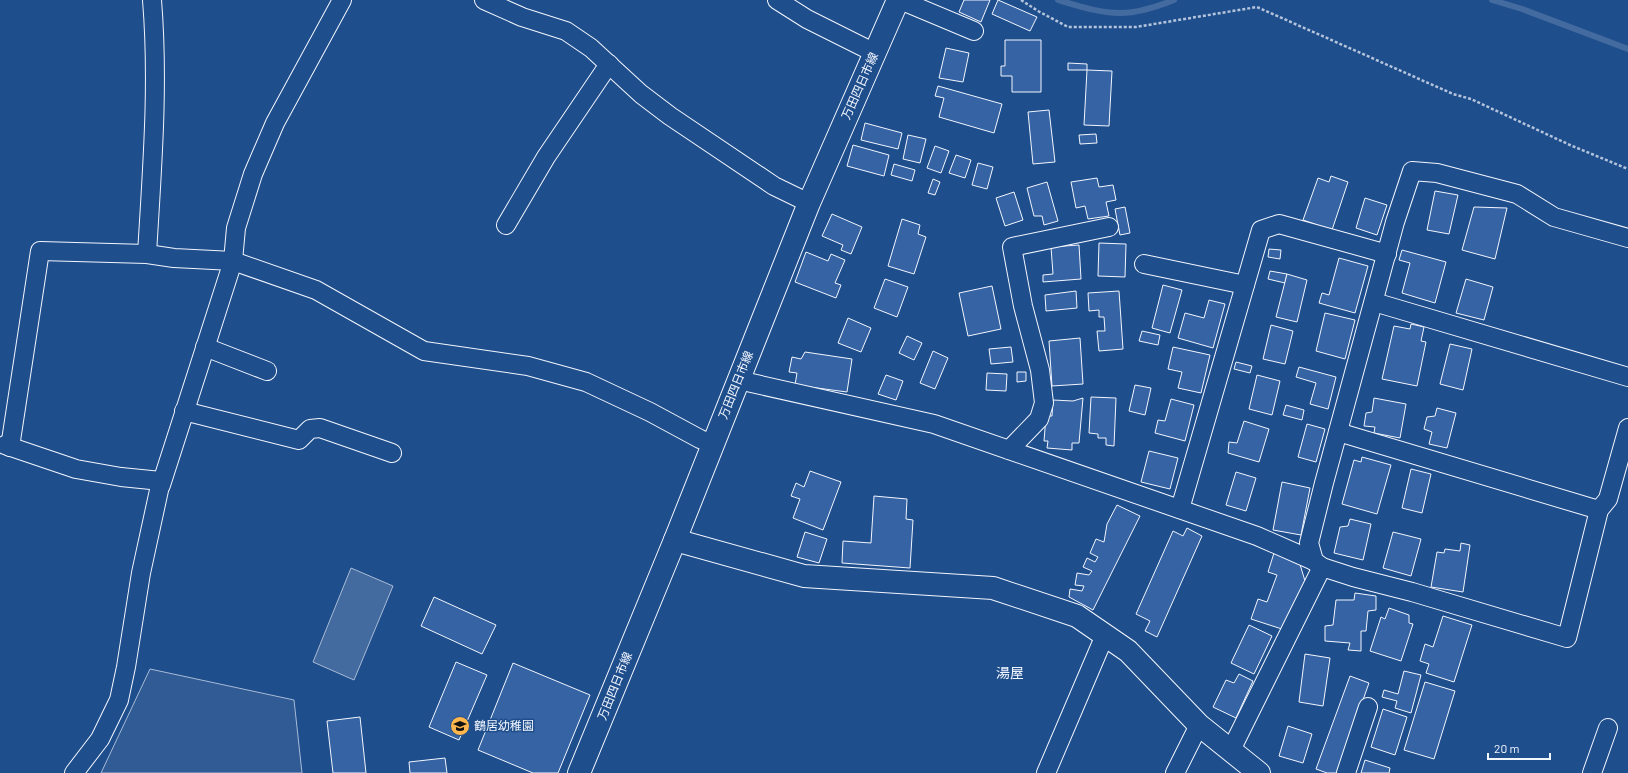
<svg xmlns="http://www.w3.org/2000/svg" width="1628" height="773" font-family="Barlow,'Noto Sans JP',sans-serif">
<rect width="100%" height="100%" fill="#1f4e8c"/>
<path fill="#305b95" stroke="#a8bbd7" d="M 150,669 L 294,700 L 302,773 L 101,773 Z"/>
<path fill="#446ba0" stroke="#a8bbd7" d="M 351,568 L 393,586 L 354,680 L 313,662 Z"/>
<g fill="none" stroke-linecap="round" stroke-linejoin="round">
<g stroke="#446ba0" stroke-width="6">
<path d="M 1058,0 C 1078,6 1099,13 1120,13 C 1137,13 1159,6 1174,0"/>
<path d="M 1492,0 L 1522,9 L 1628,49"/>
</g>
</g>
<g fill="#3563a3" stroke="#f2f6ff">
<path d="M 964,0 L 990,0 L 981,22 L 959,12 Z"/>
<path d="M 998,0 L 1037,17 L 1030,31 L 992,14 Z"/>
<path d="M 1005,40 L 1041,40 L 1041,92 L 1012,92 L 1012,76 L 1001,76 L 1001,66 L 1005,66 Z"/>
<path d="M 946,48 L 969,53 L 963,82 L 939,78 Z"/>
<path d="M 1068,63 L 1087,64 L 1087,70 L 1068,70 Z"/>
<path d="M 1087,70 L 1112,71 L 1109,126 L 1084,125 Z"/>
<path d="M 938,86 L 1002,104 L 994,133 L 939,117 L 944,98 L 935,96 Z"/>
<path d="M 1049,110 L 1055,162 L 1033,164 L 1028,112 Z"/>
<path d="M 865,123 L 902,133 L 898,149 L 861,140 Z"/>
<path d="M 1096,134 L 1097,143 L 1080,144 L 1079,135 Z"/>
<path d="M 908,135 L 926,139 L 920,163 L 903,159 Z"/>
<path d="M 853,145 L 889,155 L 884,176 L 847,166 Z"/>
<path d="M 935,146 L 949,151 L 941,173 L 927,168 Z"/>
<path d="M 956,155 L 971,160 L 965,178 L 949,173 Z"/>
<path d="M 978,163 L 993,167 L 987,189 L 972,185 Z"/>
<path d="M 894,164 L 915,170 L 912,181 L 891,175 Z"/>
<path d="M 1331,176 L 1348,182 L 1332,230 L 1303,220 L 1318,178 L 1329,182 Z"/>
<path d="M 1097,178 L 1099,187 L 1113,185 L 1116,200 L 1106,202 L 1109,216 L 1088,219 L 1085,206 L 1076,208 L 1071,182 Z"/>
<path d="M 933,179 L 940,182 L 935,195 L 928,193 Z"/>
<path d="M 1047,182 L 1058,221 L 1044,225 L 1042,216 L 1034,216 L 1027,188 Z"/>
<path d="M 1435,191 L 1458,195 L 1449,234 L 1427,230 Z"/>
<path d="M 1014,192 L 1023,220 L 1005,226 L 996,198 Z"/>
<path d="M 1365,198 L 1387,205 L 1377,235 L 1356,228 Z"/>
<path d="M 1125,207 L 1130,233 L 1120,235 L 1115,209 Z"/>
<path d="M 1474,207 L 1507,208 L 1495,259 L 1462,250 Z"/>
<path d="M 832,214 L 862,227 L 851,254 L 841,250 L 843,245 L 822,236 Z"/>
<path d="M 902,219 L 920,225 L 918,234 L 926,237 L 914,274 L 888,266 Z"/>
<path d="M 1099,243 L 1126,244 L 1125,277 L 1098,276 Z"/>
<path d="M 1079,245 L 1081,279 L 1043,282 L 1043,275 L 1053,274 L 1051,247 Z"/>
<path d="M 1269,249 L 1281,250 L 1280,259 L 1268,257 Z"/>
<path d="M 1402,250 L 1446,262 L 1435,303 L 1402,293 L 1410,263 L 1399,260 Z"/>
<path d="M 806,252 L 828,261 L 831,254 L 845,260 L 835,283 L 841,285 L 836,298 L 795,282 Z"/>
<path d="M 1339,258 L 1368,266 L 1355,313 L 1319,303 L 1322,293 L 1329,295 Z"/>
<path d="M 1270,271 L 1287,274 L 1285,283 L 1268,279 Z"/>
<path d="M 1287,274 L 1307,280 L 1297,322 L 1276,317 Z"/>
<path d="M 885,279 L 908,287 L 897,317 L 874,308 Z"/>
<path d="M 1466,279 L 1493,287 L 1484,320 L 1456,313 Z"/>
<path d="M 1163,285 L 1182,290 L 1170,333 L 1152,328 Z"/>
<path d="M 992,286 L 1001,329 L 968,336 L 959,293 Z"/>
<path d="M 1076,291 L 1077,308 L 1046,311 L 1045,295 Z"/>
<path d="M 1119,291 L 1123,349 L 1099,351 L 1097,331 L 1105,331 L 1104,317 L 1099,317 L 1099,310 L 1089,311 L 1088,293 Z"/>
<path d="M 1209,300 L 1225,304 L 1213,348 L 1178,338 L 1185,313 L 1204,318 Z"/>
<path d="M 1325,313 L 1355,320 L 1345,359 L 1316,351 Z"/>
<path d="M 848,318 L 871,328 L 861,352 L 838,343 Z"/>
<path d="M 1411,324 L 1424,327 L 1421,341 L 1426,342 L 1417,386 L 1382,379 L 1394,326 L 1410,329 Z"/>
<path d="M 1271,325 L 1293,331 L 1285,364 L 1263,359 Z"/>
<path d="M 1142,331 L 1160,335 L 1158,345 L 1139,341 Z"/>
<path d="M 907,336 L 922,343 L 914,360 L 899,353 Z"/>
<path d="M 1080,338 L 1083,384 L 1052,386 L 1049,341 Z"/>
<path d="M 1450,344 L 1472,349 L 1463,390 L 1440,384 Z"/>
<path d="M 1011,347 L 1013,362 L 991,364 L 989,349 Z"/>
<path d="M 1173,347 L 1210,355 L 1201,393 L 1178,388 L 1182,372 L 1168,369 Z"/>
<path d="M 933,351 L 948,358 L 935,389 L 920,383 Z"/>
<path d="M 805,352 L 852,359 L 847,392 L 795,385 L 797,373 L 789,372 L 792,357 L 801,359 Z"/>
<path d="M 1236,362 L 1252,366 L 1250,373 L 1234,369 Z"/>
<path d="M 1299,367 L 1336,377 L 1328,409 L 1310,404 L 1316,383 L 1296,377 Z"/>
<path d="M 1017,372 L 1026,372 L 1026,381 L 1017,382 Z"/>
<path d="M 987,373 L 1007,374 L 1006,391 L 986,390 Z"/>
<path d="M 886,375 L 903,381 L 896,400 L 878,394 Z"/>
<path d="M 1257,375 L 1280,381 L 1272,415 L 1249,409 Z"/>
<path d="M 1135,385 L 1151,388 L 1145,415 L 1129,411 Z"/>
<path d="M 1091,397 L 1116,398 L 1114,446 L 1106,445 L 1106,438 L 1098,438 L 1098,434 L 1089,433 Z"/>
<path d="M 1083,398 L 1079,443 L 1072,443 L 1072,450 L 1047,448 L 1048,441 L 1044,441 L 1046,416 L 1052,416 L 1053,400 L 1073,401 Z"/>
<path d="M 1374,398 L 1406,404 L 1400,438 L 1374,433 L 1375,427 L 1364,426 L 1366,413 L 1372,412 Z"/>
<path d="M 1171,399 L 1194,405 L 1185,441 L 1155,433 L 1158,420 L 1165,421 Z"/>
<path d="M 1286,405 L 1304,410 L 1302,420 L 1283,415 Z"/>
<path d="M 1437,408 L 1456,413 L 1447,448 L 1429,444 L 1432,432 L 1424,429 L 1427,417 L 1435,416 Z"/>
<path d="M 1244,421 L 1269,429 L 1259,462 L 1228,453 L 1229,442 L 1237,443 Z"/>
<path d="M 1307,424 L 1325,429 L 1316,462 L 1298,457 Z"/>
<path d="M 1149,451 L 1178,458 L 1170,489 L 1141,482 Z"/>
<path d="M 1362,457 L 1391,465 L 1377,514 L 1342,504 L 1354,460 L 1361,462 Z"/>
<path d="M 1411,469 L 1431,474 L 1422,513 L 1402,508 Z"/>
<path d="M 810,471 L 841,482 L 823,530 L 793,518 L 800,499 L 791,496 L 796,483 L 804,487 Z"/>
<path d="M 1236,472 L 1256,478 L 1246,511 L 1226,505 Z"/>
<path d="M 1282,482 L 1310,488 L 1301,535 L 1273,530 Z"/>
<path d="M 874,496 L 907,499 L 906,519 L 913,520 L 910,568 L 842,563 L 843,541 L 871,543 Z"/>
<path d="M 1117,505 L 1140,516 L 1093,610 L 1069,597 L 1070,589 L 1082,591 L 1084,586 L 1075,585 L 1077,573 L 1089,575 L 1092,571 L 1083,567 L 1087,558 L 1095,562 L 1098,557 L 1090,553 L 1096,539 L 1104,542 L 1107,524 Z"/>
<path d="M 1350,519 L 1371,524 L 1363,560 L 1334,553 L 1340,527 L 1348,526 Z"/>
<path d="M 1187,528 L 1202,536 L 1157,637 L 1145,631 L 1150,621 L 1136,614 L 1173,531 L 1183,536 Z"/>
<path d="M 805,532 L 827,539 L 819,563 L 797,557 Z"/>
<path d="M 1393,532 L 1421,539 L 1411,576 L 1383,568 Z"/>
<path d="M 1461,543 L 1470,545 L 1463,592 L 1431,587 L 1437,552 L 1444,553 L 1445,549 L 1460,551 Z"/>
<path d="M 1274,553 L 1299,561 L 1305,581 L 1288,631 L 1251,619 L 1258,599 L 1267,602 L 1277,575 L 1268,572 Z"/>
<path d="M 1355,593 L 1376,596 L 1376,610 L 1368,611 L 1366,631 L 1361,631 L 1361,651 L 1348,650 L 1350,643 L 1325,641 L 1325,626 L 1333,625 L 1336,600 L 1354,600 Z"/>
<path d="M 434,597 L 496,625 L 482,654 L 421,626 Z"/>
<path d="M 1389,608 L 1409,615 L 1409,623 L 1413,624 L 1401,661 L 1370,651 L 1381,617 L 1385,619 Z"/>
<path d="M 1443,616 L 1472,625 L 1454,682 L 1426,673 L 1429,664 L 1420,661 L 1425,644 L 1433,647 Z"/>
<path d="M 1249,625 L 1272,636 L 1254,674 L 1231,663 Z"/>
<path d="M 1305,654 L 1330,658 L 1323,706 L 1299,702 Z"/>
<path d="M 456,662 L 487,675 L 459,740 L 429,727 Z"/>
<path d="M 513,663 L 590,695 L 558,773 L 533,773 L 478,750 Z"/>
<path d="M 1404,671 L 1421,675 L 1411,713 L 1395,708 L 1397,701 L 1382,697 L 1384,690 L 1398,694 Z"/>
<path d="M 1239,674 L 1253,681 L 1236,718 L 1213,707 L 1226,680 L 1234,683 Z"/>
<path d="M 1350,676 L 1369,683 L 1337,773 L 1327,773 L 1316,769 Z"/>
<path d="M 1425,682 L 1455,691 L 1434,759 L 1404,750 Z"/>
<path d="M 1383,709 L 1407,717 L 1395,755 L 1371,747 Z"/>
<path d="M 360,717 L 366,773 L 333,773 L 327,721 Z"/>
<path d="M 1288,726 L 1312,734 L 1303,763 L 1279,756 Z"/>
<path d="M 445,758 L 447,773 L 410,773 L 409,762 Z"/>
<path d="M 1365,760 L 1390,768 L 1389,773 L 1361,773 Z"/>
</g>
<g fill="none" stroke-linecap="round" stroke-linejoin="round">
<defs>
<g id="street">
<path d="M 484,0 L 522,17 L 566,31 L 591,48 L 641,94 L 670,116 L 774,186 L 809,203"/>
<path d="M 777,0 L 807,19 L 875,53"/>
<path d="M 900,0 L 974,31"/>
<path d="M 506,225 L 546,157 L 609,64"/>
<path d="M 1628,238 L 1554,217 L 1517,194 L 1437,173 L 1412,171 L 1395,222 L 1324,483 L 1309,543 L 1314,561 L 1322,567 L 1353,577 L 1412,592 L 1567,638 L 1599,510 L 1608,499 L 1628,428"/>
<path d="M 147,254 C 152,169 159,85 152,0"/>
<path d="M 1144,264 L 1245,285"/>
<path d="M 1374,302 L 1628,377"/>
<path d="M 205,347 L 267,371"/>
<path d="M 738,380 L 934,424 L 1257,536 L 1314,561"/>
<path d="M 184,411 L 299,440 L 310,429 L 320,428 L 392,453"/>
<path d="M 1338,432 L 1599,510"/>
<path d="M 5,445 L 76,469 L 121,477 L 161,481"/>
<path d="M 10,447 L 40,251 L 147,254 L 174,258 L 233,261 L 316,290 L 424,351 L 528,366 L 586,382 L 650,412 L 700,439 L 712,444"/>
<path d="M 1009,450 L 1039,419 L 1044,403 L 1040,370 L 1023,306 L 1012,247 L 1109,227"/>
<path d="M 161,481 L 161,485 L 233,261 L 236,228 L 253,174 L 275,123 L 342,0"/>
<path d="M 1180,509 L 1261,230 L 1279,224 L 1387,254"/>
<path d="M 1231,750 L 1322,567"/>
<path d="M 74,773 L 100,739 L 119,700 L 126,667 L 141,573 L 161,481"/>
<path d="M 1046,773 L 1105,635"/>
<path d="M 1175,773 L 1199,725"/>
<path d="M 1346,773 L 1368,707"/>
<path d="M 1592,773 L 1608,728"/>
</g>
<g id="secondary">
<path d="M 675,540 L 804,576 L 993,588 L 1077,616 L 1128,651 L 1199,725 L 1259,773"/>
<path d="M 579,773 L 675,540 L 809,203 L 898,0"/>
</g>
</defs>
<use href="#street" stroke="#f2f6ff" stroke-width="20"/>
<use href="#secondary" stroke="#f2f6ff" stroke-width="24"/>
<path stroke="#b3c4dc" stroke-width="2.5" stroke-dasharray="3 2" stroke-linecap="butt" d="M 1021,0 L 1038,11 L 1068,27 L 1136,27 L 1257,7 L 1453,94 L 1471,99 L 1570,145 L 1628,169"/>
<use href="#street" stroke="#1f4e8c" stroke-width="18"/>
<use href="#secondary" stroke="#1f4e8c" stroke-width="22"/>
</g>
<defs>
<symbol id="school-disc" viewBox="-11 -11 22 22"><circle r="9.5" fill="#ffb74d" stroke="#1f4e8c"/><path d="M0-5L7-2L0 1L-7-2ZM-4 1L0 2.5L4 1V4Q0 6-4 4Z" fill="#111"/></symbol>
</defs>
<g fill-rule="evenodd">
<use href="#school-disc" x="449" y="715" width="22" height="22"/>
</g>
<g text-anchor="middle" stroke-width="3" stroke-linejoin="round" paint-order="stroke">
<g font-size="12" fill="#f2f6ff" stroke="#1f4e8c">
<text transform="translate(860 86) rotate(-66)" y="4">万田四日市線</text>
<text transform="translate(736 385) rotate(-68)" y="4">万田四日市線</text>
<text transform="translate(615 686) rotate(-68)" y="4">万田四日市線</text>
</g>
<g font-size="12" fill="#f2f6ff" stroke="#1f4e8c" text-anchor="start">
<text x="474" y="730">鶴居幼稚園</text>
</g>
<g font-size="14" fill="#f2f6ff" stroke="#1f4e8c">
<text x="1010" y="678">湯屋</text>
</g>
</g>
<path d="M1488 753v6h62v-6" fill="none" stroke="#f2f6ff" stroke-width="2"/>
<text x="1494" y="753" font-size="12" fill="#f2f6ff" stroke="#1f4e8c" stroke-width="3" paint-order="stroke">20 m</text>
</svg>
